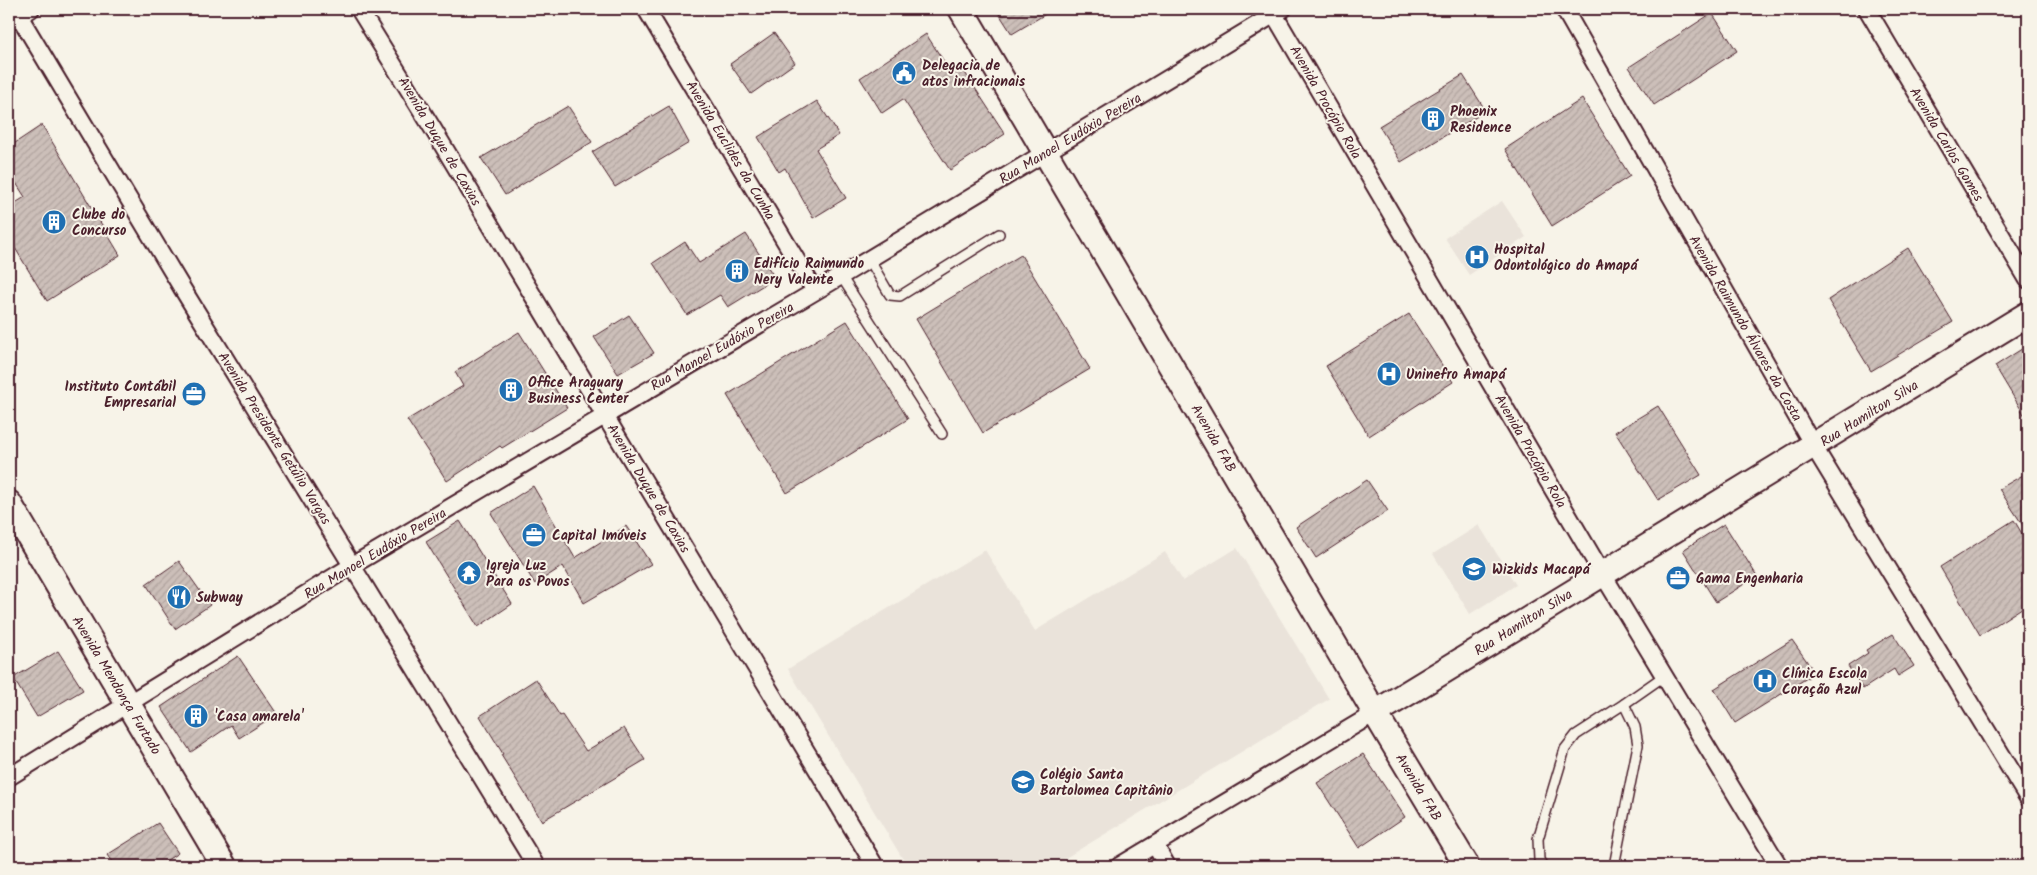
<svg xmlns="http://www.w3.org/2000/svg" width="2037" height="875" font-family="Kalam,sans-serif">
<defs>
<pattern id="building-hatch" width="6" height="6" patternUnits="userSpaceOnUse" patternTransform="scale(1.25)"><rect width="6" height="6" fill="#ccbfb9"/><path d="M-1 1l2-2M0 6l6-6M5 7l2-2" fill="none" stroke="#b1a49f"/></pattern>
</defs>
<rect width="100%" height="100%" fill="#f7f3e8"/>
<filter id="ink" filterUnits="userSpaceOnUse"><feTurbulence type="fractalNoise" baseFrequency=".02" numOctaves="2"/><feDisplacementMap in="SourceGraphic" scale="10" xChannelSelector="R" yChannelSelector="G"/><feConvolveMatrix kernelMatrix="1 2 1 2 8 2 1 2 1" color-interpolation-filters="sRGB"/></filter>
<g filter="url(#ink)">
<g fill="#eae3da">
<path d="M 1502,201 L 1526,237 L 1469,275 L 1445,238 Z"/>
<path d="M 1479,525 L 1516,585 L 1470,614 L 1433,554 Z"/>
<path d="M 1237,548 L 1329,699 L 1052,866 L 907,866 L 788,669 L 985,550 L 1035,631 L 1165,552 L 1183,581 Z"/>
</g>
<g fill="url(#building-hatch)" stroke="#4a1f2b">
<path d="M 996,9 L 1054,9 L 1012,34 Z"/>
<path d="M 1712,13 L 1737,51 L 1654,105 L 1629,67 Z"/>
<path d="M 774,33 L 795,63 L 751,94 L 730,64 Z"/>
<path d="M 926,34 L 950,71 L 960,65 L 1005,134 L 950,170 L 903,99 L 882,113 L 860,78 Z"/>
<path d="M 1463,75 L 1486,111 L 1401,162 L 1379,126 Z"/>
<path d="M 1582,99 L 1630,176 L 1552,226 L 1505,149 Z"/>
<path d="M 817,101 L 839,135 L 816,149 L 846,198 L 813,218 L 785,168 L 779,172 L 758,137 Z"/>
<path d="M 568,106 L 592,142 L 505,195 L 481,158 Z"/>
<path d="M 669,106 L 689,143 L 615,187 L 592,152 Z"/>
<path d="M 42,125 L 120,255 L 47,301 L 9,238 L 9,207 L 25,197 L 9,172 L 9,147 Z"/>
<path d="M 746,234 L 775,278 L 728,307 L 720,295 L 687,315 L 653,263 L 685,242 L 699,263 Z"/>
<path d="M 1908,248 L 1953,322 L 1871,371 L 1828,300 Z"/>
<path d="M 1021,255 L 1090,369 L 983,433 L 916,319 Z"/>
<path d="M 1409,314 L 1453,382 L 1369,436 L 1326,366 Z"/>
<path d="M 629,315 L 654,353 L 618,374 L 594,337 Z"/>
<path d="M 847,321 L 908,419 L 787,493 L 727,395 Z"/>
<path d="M 519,332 L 567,408 L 502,448 L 500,446 L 447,481 L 407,420 L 463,386 L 455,372 Z"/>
<path d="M 2028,345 L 2028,421 L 1995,366 Z"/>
<path d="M 1658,406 L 1701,475 L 1658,500 L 1615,432 Z"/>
<path d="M 2028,472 L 2028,533 L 1999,489 Z"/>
<path d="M 1367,480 L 1388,511 L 1316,558 L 1296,527 Z"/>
<path d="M 533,486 L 575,558 L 626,526 L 651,564 L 584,603 L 563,566 L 535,584 L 491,513 Z"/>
<path d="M 2014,520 L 2028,544 L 2028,604 L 1980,635 L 1940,567 Z"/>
<path d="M 460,521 L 512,604 L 478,627 L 426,542 Z"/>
<path d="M 1724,524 L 1757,576 L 1716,602 L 1683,550 Z"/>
<path d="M 179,561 L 210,605 L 175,629 L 146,584 Z"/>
<path d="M 1893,634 L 1914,666 L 1898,676 L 1894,669 L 1863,689 L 1848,666 L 1868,653 L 1866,650 Z"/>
<path d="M 1792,640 L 1815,673 L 1735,723 L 1714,689 Z"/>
<path d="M 58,651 L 83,690 L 37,717 L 13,678 Z"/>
<path d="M 238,656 L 277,714 L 239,738 L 231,725 L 191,752 L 161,707 Z"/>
<path d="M 536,679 L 560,716 L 562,715 L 586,751 L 624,728 L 645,760 L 542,821 L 501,755 L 503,754 L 480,716 Z"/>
<path d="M 1363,754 L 1405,817 L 1359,848 L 1317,783 Z"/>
<path d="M 158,823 L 178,853 L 158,866 L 115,866 L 107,855 Z"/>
</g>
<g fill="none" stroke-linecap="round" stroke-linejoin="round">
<defs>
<g id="lane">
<path d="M 869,259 L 890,295 L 900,296 L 999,234"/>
<path d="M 841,276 L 942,434"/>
<path d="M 1543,866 L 1539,860 L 1538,839 L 1565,749 L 1576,735 L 1624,704 L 1664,676"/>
<path d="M 1614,866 L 1638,745 L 1635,727 L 1624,704"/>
</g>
<g id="street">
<path d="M 15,9 L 182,288 L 536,866"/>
<path d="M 359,9 L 433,129 L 875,866"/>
<path d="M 646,9 L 815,291"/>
<path d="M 1271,9 L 1602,573 L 1779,866"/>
<path d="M 1564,9 L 1814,447 L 2028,798"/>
<path d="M 1867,9 L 2028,280"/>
<path d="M 9,22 L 31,9"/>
<path d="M 9,777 L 353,565 L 841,276 L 1283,9"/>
<path d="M 1155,845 L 1167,866"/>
<path d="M 1119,866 L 1375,713"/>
</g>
<g id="secondary">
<path d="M 961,9 L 1375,713 L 1467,866"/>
<path d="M 9,503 L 224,866"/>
<path d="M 1375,713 C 1592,580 1811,449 2028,314"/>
</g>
</defs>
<use href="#lane" stroke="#4a1f2b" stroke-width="12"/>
<use href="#street" stroke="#4a1f2b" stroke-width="20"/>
<use href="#secondary" stroke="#4a1f2b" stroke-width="28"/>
<use href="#lane" stroke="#f7f3e8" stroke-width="9"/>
<use href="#street" stroke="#f7f3e8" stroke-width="16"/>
<use href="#secondary" stroke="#f7f3e8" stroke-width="24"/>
</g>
</g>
<defs>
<symbol id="civic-disc" viewBox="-11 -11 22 22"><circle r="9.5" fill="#1f6fb2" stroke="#f7f3e8"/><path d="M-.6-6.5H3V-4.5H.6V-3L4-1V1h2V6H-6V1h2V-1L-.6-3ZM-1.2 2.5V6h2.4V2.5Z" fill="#fff"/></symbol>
<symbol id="building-disc" viewBox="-11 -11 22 22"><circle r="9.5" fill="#1f6fb2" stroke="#f7f3e8"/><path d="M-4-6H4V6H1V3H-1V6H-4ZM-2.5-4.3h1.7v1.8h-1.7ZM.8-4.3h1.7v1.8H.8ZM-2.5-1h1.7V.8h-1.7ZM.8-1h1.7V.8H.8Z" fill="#fff"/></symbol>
<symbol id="hospital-disc" viewBox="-11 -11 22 22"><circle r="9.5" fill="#1f6fb2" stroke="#f7f3e8"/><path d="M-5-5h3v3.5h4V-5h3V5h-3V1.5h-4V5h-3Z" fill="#fff"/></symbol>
<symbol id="office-disc" viewBox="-11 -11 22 22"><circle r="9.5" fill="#1f6fb2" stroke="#f7f3e8"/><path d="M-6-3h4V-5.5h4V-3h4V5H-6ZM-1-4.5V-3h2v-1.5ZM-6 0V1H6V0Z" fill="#fff"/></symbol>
<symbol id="school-disc" viewBox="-11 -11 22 22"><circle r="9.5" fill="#1f6fb2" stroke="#f7f3e8"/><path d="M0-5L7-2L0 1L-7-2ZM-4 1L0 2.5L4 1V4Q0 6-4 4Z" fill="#fff"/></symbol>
<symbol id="temple-disc" viewBox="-11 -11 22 22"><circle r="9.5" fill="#1f6fb2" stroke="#f7f3e8"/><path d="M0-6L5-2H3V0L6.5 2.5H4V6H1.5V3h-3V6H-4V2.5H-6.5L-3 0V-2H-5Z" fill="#fff"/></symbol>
<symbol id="restaurant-disc" viewBox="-11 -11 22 22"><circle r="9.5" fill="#1f6fb2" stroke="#f7f3e8"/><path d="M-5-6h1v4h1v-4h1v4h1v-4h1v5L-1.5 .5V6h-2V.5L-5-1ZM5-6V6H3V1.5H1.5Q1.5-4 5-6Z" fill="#fff"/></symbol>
</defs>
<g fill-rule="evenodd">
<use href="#civic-disc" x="890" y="59" width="28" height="28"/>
<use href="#building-disc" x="1419" y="105" width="28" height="28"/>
<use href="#building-disc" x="40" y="208" width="28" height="28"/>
<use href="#hospital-disc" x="1463" y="243" width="28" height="28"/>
<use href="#building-disc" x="723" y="257" width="28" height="28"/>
<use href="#hospital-disc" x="1375" y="360" width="28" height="28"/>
<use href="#building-disc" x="497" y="376" width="28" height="28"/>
<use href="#office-disc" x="180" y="380" width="28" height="28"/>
<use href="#office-disc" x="520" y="521" width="28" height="28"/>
<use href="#school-disc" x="1460" y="555" width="28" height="28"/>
<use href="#temple-disc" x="455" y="559" width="28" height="28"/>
<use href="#office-disc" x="1664" y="564" width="28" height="28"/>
<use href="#restaurant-disc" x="165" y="583" width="28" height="28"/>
<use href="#hospital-disc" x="1751" y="667" width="28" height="28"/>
<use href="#building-disc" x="182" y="702" width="28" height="28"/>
<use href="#school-disc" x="1009" y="768" width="28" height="28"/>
</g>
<g text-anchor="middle" stroke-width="4" stroke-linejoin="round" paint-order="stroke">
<g font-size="14" font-weight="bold" fill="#4a1f2b" stroke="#f7f3e8" text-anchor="start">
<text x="922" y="70">Delegacia de<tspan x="922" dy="16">atos infracionais</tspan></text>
<text x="1450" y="116">Phoenix<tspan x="1450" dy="16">Residence</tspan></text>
<text x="72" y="219">Clube do<tspan x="72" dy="16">Concurso</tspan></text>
<text x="1494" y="254">Hospital<tspan x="1494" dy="16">Odontológico do Amapá</tspan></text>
<text x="754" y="268">Edifício Raimundo<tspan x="754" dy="16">Nery Valente</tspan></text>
<text x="1406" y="379">Uninefro Amapá</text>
<text x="528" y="387">Office Araguary<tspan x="528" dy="16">Business Center</tspan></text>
<text x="176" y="391" text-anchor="end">Instituto Contábil<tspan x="176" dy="16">Empresarial</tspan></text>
<text x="552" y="540">Capital Imóveis</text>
<text x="486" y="570">Igreja Luz<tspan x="486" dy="16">Para os Povos</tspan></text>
<text x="1492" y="574">Wizkids Macapá</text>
<text x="1696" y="583">Gama Engenharia</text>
<text x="196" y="602">Subway</text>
<text x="1782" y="678">Clínica Escola<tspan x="1782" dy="16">Coração Azul</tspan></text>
<text x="214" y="721">'Casa amarela'</text>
<text x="1040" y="779">Colégio Santa<tspan x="1040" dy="16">Bartolomea Capitânio</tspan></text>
</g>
<g font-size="14" fill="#4a1f2b" stroke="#f7f3e8">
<text transform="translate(1326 102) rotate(60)" y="5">Avenida Procópio Rola</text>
<text transform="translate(1070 138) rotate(-31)" y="5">Rua Manoel Eudóxio Pereira</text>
<text transform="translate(440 141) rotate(59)" y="5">Avenida Duque de Caxias</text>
<text transform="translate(1947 144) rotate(59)" y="5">Avenida Carlos Gomes</text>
<text transform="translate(731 150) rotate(59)" y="5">Avenida Euclides da Cunha</text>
<text transform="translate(1746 328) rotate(60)" y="5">Avenida Raimundo Álvares da Costa</text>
<text transform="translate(722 346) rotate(-30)" y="5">Rua Manoel Eudóxio Pereira</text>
<text transform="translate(1869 413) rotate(-32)" y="5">Rua Hamilton Silva</text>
<text transform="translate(275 438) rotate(58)" y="5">Avenida Presidente Getúlio Vargas</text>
<text transform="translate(1214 438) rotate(60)" y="5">Avenida FAB</text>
<text transform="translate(1531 451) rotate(60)" y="5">Avenida Procópio Rola</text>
<text transform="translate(649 488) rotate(59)" y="5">Avenida Duque de Caxias</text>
<text transform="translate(375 553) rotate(-31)" y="5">Rua Manoel Eudóxio Pereira</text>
<text transform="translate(1523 622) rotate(-32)" y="5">Rua Hamilton Silva</text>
<text transform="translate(117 685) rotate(59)" y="5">Avenida Mendonça Furtado</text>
<text transform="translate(1419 787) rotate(59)" y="5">Avenida FAB</text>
</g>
</g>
<rect width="2037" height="875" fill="none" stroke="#f7f3e8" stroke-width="30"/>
<rect x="15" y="15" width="2007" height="845" fill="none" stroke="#4a1f2b" stroke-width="2" filter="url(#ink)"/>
</svg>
